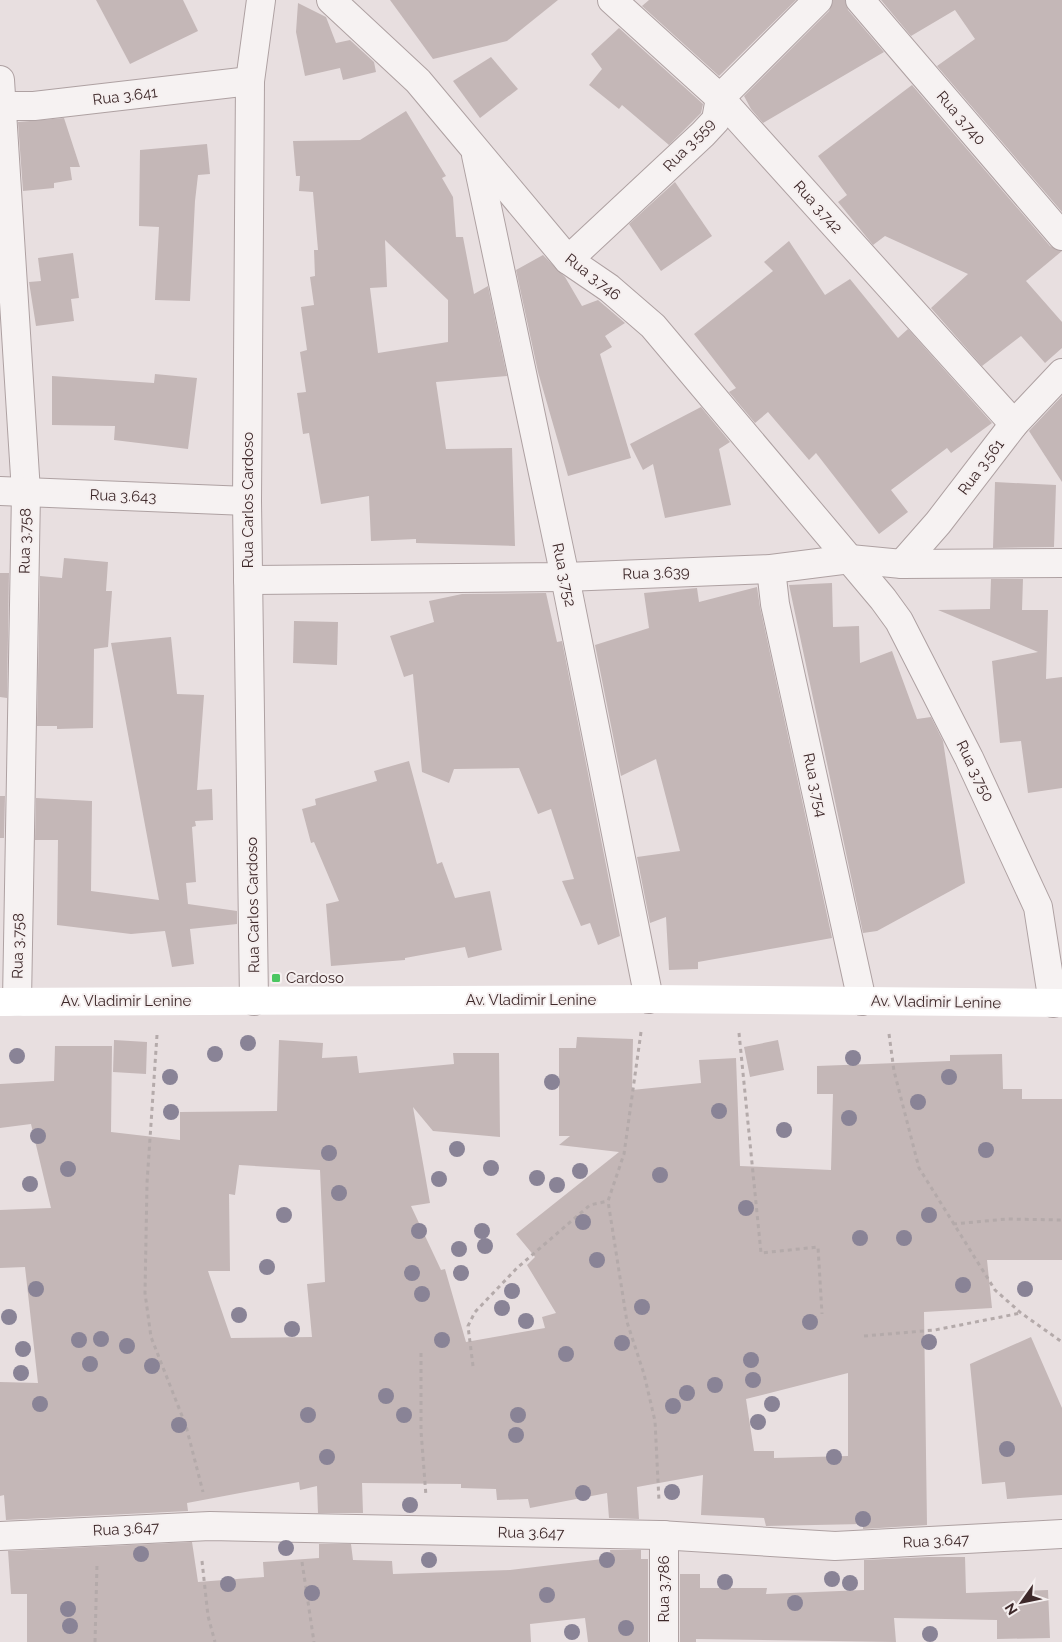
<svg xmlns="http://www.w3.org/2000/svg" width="1062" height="1642" font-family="Raleway,sans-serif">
<rect width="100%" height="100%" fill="#e8dfe0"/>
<g fill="#c4b7b7" fill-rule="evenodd">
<path d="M 96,0 L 183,0 L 198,31 L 130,64 Z"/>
<path d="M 390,0 L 558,0 L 507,41 L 433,59 Z"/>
<path d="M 649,0 L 796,0 L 719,76 L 642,6 Z"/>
<path d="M 833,0 L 845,0 L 848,10 L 884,52 L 763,123 L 751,109 L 744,96 L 829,11 Z"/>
<path d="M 881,0 L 1062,0 L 1062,212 L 937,66 L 975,39 L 955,10 L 911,36 Z"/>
<path d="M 298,3 L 326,17 L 336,43 L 350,40 L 374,62 L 376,72 L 343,80 L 340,68 L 305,76 L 296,32 Z"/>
<path d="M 619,28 L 703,104 L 701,113 L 669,145 L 622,105 L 619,109 L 589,85 L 602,69 L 591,54 Z"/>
<path d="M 491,57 L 518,89 L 480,118 L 453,81 Z"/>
<path d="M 912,85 L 1050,246 L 1062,251 L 1026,281 L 1062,322 L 1062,348 L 1045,363 L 1021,336 L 982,366 L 931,308 L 968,274 L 885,236 L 873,245 L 838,202 L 847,195 L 818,156 Z"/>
<path d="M 406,111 L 446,176 L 442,178 L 453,197 L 456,237 L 463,237 L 474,294 L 488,286 L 507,376 L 436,382 L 446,449 L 512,448 L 515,546 L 416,543 L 416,539 L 371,541 L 369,496 L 321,504 L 309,433 L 303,434 L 297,393 L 306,392 L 300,352 L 307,350 L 301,307 L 314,305 L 310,277 L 315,276 L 314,250 L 318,250 L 313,192 L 299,191 L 300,176 L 296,176 L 293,141 L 360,140 ZM 385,240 L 448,300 L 448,342 L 378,353 L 370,288 L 387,287 Z"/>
<path d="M 64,118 L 80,167 L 70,167 L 72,180 L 54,183 L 54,188 L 23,191 L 18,122 Z"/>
<path d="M 207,144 L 210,174 L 198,175 L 195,201 L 190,301 L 155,300 L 159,227 L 139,226 L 140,150 Z"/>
<path d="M 675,182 L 712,236 L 661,271 L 629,224 Z"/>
<path d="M 789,241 L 825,295 L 850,279 L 898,338 L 908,329 L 992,423 L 951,453 L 947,448 L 891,490 L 908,512 L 879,534 L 816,453 L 809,460 L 768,412 L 755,423 L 729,392 L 736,388 L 694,334 L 773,271 L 764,262 Z"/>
<path d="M 73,253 L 79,298 L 71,299 L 74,321 L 36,326 L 29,282 L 41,281 L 38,258 Z"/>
<path d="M 543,255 L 565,277 L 582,306 L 598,300 L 625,323 L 605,336 L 612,347 L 600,354 L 631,458 L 568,476 L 538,372 L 516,270 Z"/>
<path d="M 155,374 L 197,378 L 188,449 L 114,440 L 115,426 L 52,425 L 52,376 L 154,383 Z"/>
<path d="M 1062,396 L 1062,482 L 1029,431 Z"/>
<path d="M 701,407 L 730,442 L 719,449 L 731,505 L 665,518 L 653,464 L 643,470 L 630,444 Z"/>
<path d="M 995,482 L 1056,485 L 1054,547 L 993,548 Z"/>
<path d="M 64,558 L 108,562 L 106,591 L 112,591 L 108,647 L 94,649 L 93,728 L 57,729 L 57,726 L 37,726 L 40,576 L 62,578 Z"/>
<path d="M 0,573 L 9,573 L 7,698 L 0,697 Z"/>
<path d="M 991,579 L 1023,579 L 1022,610 L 1048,610 L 1046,679 L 1062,677 L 1062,788 L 1028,793 L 1021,741 L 1000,743 L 992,661 L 1038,652 L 938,610 L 990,609 Z"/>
<path d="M 832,583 L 833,627 L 859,626 L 860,663 L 892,651 L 917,719 L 931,717 L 943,741 L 965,883 L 877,931 L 863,933 L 789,585 Z"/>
<path d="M 757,587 L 760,607 L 832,938 L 698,962 L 698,969 L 669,970 L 666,917 L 650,923 L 637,857 L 680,851 L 656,759 L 621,776 L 595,645 L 649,628 L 644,593 L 697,588 L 699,602 Z"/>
<path d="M 546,593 L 557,642 L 562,641 L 620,936 L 598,945 L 590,923 L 581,926 L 562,881 L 574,879 L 551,809 L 538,814 L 519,768 L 454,769 L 449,783 L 422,772 L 413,674 L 404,677 L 390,636 L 434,622 L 429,601 L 462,594 Z"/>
<path d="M 294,621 L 338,622 L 337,665 L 293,663 Z"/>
<path d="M 171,637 L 177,694 L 204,695 L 197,790 L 212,789 L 213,820 L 195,821 L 196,826 L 192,827 L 196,882 L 186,883 L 188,904 L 237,911 L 237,924 L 190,929 L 194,964 L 172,967 L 165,931 L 131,934 L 57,925 L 58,840 L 35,840 L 36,798 L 92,801 L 91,891 L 159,900 L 111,643 Z"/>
<path d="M 409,761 L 437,864 L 442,862 L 455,898 L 490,891 L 502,950 L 468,958 L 465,947 L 405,958 L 405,960 L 331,966 L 326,904 L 339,901 L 314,842 L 311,843 L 302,809 L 316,805 L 315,799 L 377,781 L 374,771 Z"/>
<path d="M 0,796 L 5,796 L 4,838 L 0,838 Z"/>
<path d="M 577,1037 L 633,1039 L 632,1090 L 701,1083 L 699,1060 L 736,1058 L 740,1166 L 831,1170 L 833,1094 L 817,1094 L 817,1066 L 950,1061 L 950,1055 L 1002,1054 L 1003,1089 L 1022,1089 L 1022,1099 L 1062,1099 L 1062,1260 L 987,1260 L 992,1308 L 924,1312 L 927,1525 L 863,1529 L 863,1524 L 766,1526 L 764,1518 L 701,1515 L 703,1475 L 637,1487 L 639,1519 L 609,1518 L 607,1493 L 530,1508 L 528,1499 L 497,1500 L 496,1489 L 461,1488 L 461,1484 L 362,1483 L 363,1513 L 318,1513 L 317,1486 L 300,1490 L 299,1482 L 187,1503 L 188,1511 L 6,1520 L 4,1495 L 0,1496 L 0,1382 L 38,1383 L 25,1267 L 0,1268 L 0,1210 L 51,1208 L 31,1124 L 0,1128 L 0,1084 L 54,1081 L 55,1046 L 112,1046 L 111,1132 L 180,1140 L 180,1112 L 277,1111 L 279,1040 L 323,1043 L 322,1058 L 357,1056 L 359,1073 L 454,1064 L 453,1053 L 499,1053 L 500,1137 L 433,1131 L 413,1107 L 430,1203 L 411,1206 L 441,1270 L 445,1269 L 466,1342 L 545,1328 L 542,1317 L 556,1313 L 527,1265 L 535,1257 L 516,1234 L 619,1152 L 559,1145 L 570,1136 L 559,1136 L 559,1048 L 576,1048 ZM 239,1165 L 320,1170 L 325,1282 L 307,1284 L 312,1337 L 231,1338 L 208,1271 L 230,1271 L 229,1194 L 235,1195 ZM 848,1373 L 848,1456 L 774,1458 L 774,1451 L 754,1451 L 746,1399 Z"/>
<path d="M 114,1040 L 147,1042 L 146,1074 L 113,1072 Z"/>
<path d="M 778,1040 L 784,1070 L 750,1077 L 744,1047 Z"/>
<path d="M 1031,1337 L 1062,1408 L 1062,1495 L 1007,1499 L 1005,1482 L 982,1484 L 970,1364 Z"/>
<path d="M 192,1542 L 198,1582 L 264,1577 L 263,1562 L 319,1558 L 319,1544 L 351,1544 L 353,1560 L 392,1561 L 393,1574 L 510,1570 L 611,1558 L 610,1550 L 641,1550 L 641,1559 L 648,1559 L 648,1642 L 588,1642 L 585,1618 L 530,1624 L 531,1642 L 27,1642 L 27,1594 L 11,1594 L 8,1551 Z"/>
<path d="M 928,1557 L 965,1557 L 966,1593 L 1048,1590 L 1050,1638 L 997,1639 L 997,1620 L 894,1618 L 896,1642 L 696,1639 L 696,1642 L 680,1642 L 680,1574 L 700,1574 L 700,1588 L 767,1588 L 766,1594 L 864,1590 L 864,1560 Z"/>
</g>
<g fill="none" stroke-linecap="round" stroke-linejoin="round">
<defs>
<g id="minor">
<path d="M 331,0 L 418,81 L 568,260 L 609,288 L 653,326 L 883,599 L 899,621 L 969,758 L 1038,907 L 1053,1003"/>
<path d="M 612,0 L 720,98 L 1014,424"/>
<path d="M 860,0 L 1062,236"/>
<path d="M 0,80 L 26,492 L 17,1001"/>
<path d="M 0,106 L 34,106 L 250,81"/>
<path d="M 476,155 L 565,577 L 649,999"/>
<path d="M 568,260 L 703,134 L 716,120 L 720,98 L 818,0"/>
<path d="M 0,491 L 247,501"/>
<path d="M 902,564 L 938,523 L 1014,424 L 1062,373"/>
<path d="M 771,569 L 775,604 L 862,1001"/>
<path d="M 248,580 L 565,577 L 771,569 L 850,559 L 902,564 L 1062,563"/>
<path d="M 0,1536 L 210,1526 L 660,1535 L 835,1546 L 1062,1534"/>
<path d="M 664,1642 L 664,1535"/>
</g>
<path id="tertiary" d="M 254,1001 L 247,501 L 250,81 L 261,0"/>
</defs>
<use href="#minor" stroke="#aea1a2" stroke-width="30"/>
<use href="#tertiary" stroke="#aea1a2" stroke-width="30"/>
<g stroke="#b4aaaa" stroke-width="3" stroke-dasharray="4 4" stroke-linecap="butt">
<path d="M 641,1032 L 624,1154 L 608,1201 L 627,1322 L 644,1374 L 655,1421 L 659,1501"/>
<path d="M 739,1033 L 761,1253 L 818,1247 L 822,1314"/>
<path d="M 889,1034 L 894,1071 L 919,1168 L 995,1290 L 1021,1313 L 1062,1342"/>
<path d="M 157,1035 L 147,1183 L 145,1293 L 151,1337 L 186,1426 L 203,1492"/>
<path d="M 953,1224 L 1007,1219 L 1062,1220"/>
<path d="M 864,1336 L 935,1330 L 1021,1313"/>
<path d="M 421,1353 L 421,1431 L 426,1496"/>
<path d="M 473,1366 L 468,1326 L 475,1312 L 517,1268 L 590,1205 L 608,1201"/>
<path d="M 202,1561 L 208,1616 L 215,1642"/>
<path d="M 302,1562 L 314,1642"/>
<path d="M 95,1642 L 97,1564"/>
</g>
<use href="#minor" stroke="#f6f2f2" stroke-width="28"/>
<use href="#tertiary" stroke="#f6f2f2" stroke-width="28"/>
<path stroke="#fff" stroke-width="28" d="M 0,1002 L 649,999 L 1062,1003"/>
</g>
<g fill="#898396">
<circle cx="248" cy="1043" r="8"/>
<circle cx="215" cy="1054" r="8"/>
<circle cx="17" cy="1056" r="8"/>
<circle cx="853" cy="1058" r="8"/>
<circle cx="170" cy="1077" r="8"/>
<circle cx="949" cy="1077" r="8"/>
<circle cx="552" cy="1082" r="8"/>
<circle cx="918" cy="1102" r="8"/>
<circle cx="719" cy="1111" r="8"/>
<circle cx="171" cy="1112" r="8"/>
<circle cx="849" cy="1118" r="8"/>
<circle cx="784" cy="1130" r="8"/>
<circle cx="38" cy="1136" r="8"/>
<circle cx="457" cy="1149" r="8"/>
<circle cx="986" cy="1150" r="8"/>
<circle cx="329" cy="1153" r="8"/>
<circle cx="491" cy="1168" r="8"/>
<circle cx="68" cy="1169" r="8"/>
<circle cx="580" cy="1171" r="8"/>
<circle cx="660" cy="1175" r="8"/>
<circle cx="537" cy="1178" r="8"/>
<circle cx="439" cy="1179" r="8"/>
<circle cx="30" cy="1184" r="8"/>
<circle cx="557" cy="1185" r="8"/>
<circle cx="339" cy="1193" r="8"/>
<circle cx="746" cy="1208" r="8"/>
<circle cx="284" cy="1215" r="8"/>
<circle cx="929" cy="1215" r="8"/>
<circle cx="583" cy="1222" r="8"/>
<circle cx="419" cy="1231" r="8"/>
<circle cx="482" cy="1231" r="8"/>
<circle cx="860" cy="1238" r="8"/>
<circle cx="904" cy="1238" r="8"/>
<circle cx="485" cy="1246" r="8"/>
<circle cx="459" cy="1249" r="8"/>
<circle cx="597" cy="1260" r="8"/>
<circle cx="267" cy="1267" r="8"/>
<circle cx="412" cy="1273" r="8"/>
<circle cx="461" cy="1273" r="8"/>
<circle cx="963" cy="1285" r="8"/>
<circle cx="36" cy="1289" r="8"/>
<circle cx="1025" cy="1289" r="8"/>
<circle cx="512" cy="1291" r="8"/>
<circle cx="422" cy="1294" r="8"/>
<circle cx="642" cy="1307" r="8"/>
<circle cx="502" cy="1308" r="8"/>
<circle cx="239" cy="1315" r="8"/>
<circle cx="9" cy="1317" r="8"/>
<circle cx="526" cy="1321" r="8"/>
<circle cx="810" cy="1322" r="8"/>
<circle cx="292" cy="1329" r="8"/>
<circle cx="101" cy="1339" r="8"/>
<circle cx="79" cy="1340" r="8"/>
<circle cx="442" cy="1340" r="8"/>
<circle cx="929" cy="1342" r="8"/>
<circle cx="622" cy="1343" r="8"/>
<circle cx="127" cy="1346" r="8"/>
<circle cx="23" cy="1349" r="8"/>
<circle cx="566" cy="1354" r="8"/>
<circle cx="751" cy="1360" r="8"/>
<circle cx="90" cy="1364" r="8"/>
<circle cx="152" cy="1366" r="8"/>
<circle cx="21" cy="1373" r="8"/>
<circle cx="753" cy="1380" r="8"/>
<circle cx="715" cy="1385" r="8"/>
<circle cx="687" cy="1393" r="8"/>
<circle cx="386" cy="1396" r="8"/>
<circle cx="40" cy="1404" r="8"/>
<circle cx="772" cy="1404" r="8"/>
<circle cx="673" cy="1406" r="8"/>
<circle cx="308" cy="1415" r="8"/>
<circle cx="404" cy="1415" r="8"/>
<circle cx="518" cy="1415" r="8"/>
<circle cx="758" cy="1422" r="8"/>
<circle cx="179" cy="1425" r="8"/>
<circle cx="516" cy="1435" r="8"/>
<circle cx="1007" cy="1449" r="8"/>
<circle cx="327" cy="1457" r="8"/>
<circle cx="834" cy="1457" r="8"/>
<circle cx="672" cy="1492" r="8"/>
<circle cx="583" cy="1493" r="8"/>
<circle cx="410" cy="1505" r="8"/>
<circle cx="863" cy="1519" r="8"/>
<circle cx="286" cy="1548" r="8"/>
<circle cx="141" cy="1554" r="8"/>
<circle cx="429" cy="1560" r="8"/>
<circle cx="607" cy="1560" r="8"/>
<circle cx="832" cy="1579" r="8"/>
<circle cx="725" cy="1582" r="8"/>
<circle cx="850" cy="1583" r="8"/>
<circle cx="228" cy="1584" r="8"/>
<circle cx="312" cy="1593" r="8"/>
<circle cx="547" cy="1595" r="8"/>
<circle cx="795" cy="1603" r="8"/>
<circle cx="68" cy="1609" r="8"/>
<circle cx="70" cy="1626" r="8"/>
<circle cx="626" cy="1628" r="8"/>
<circle cx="572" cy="1632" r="8"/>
<circle cx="930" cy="1634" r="8"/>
</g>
<rect fill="#4bc661" stroke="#f5efef" stroke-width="2" x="271" y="973" width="10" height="10" rx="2.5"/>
<g text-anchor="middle" stroke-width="4" stroke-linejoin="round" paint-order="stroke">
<g font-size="15" fill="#3e292a" stroke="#f5efef">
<text transform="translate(125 96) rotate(-7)" y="5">Rua 3.641</text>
<text transform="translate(961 118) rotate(49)" y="5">Rua 3.740</text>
<text transform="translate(689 145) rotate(-46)" y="5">Rua 3.559</text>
<text transform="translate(818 207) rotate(48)" y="5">Rua 3.742</text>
<text transform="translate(593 277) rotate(38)" y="5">Rua 3.746</text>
<text transform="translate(981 467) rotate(-53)" y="5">Rua 3.561</text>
<text transform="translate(123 496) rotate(2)" y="5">Rua 3.643</text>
<text transform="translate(248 500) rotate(-90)" y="5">Rua Carlos Cardoso</text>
<text transform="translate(25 541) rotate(-89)" y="5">Rua 3.758</text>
<text transform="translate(656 573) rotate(-2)" y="5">Rua 3.639</text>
<text transform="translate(564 575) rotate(78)" y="5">Rua 3.752</text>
<text transform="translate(975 771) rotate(64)" y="5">Rua 3.750</text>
<text transform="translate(815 785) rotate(78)" y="5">Rua 3.754</text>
<text transform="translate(253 905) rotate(-91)" y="5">Rua Carlos Cardoso</text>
<text transform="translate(18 946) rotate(-89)" y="5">Rua 3.758</text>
<text x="531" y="1005">Av. Vladimir Lenine</text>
<text x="126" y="1006">Av. Vladimir Lenine</text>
<text transform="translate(936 1002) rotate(1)" y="5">Av. Vladimir Lenine</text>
<text transform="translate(126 1529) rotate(-3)" y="5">Rua 3.647</text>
<text transform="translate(531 1533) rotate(1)" y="5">Rua 3.647</text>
<text transform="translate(936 1541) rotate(-3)" y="5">Rua 3.647</text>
<text transform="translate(664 1589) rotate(-90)" y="5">Rua 3.786</text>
</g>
<g font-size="15" fill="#3e292a" stroke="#f5efef" text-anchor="start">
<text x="286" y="983">Cardoso</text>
</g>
</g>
<g transform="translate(1022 1602) rotate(237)" stroke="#f5efef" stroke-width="4" paint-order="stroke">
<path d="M0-4L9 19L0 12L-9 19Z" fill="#3e292a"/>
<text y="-8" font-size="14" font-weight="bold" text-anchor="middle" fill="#3e292a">N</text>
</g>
</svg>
